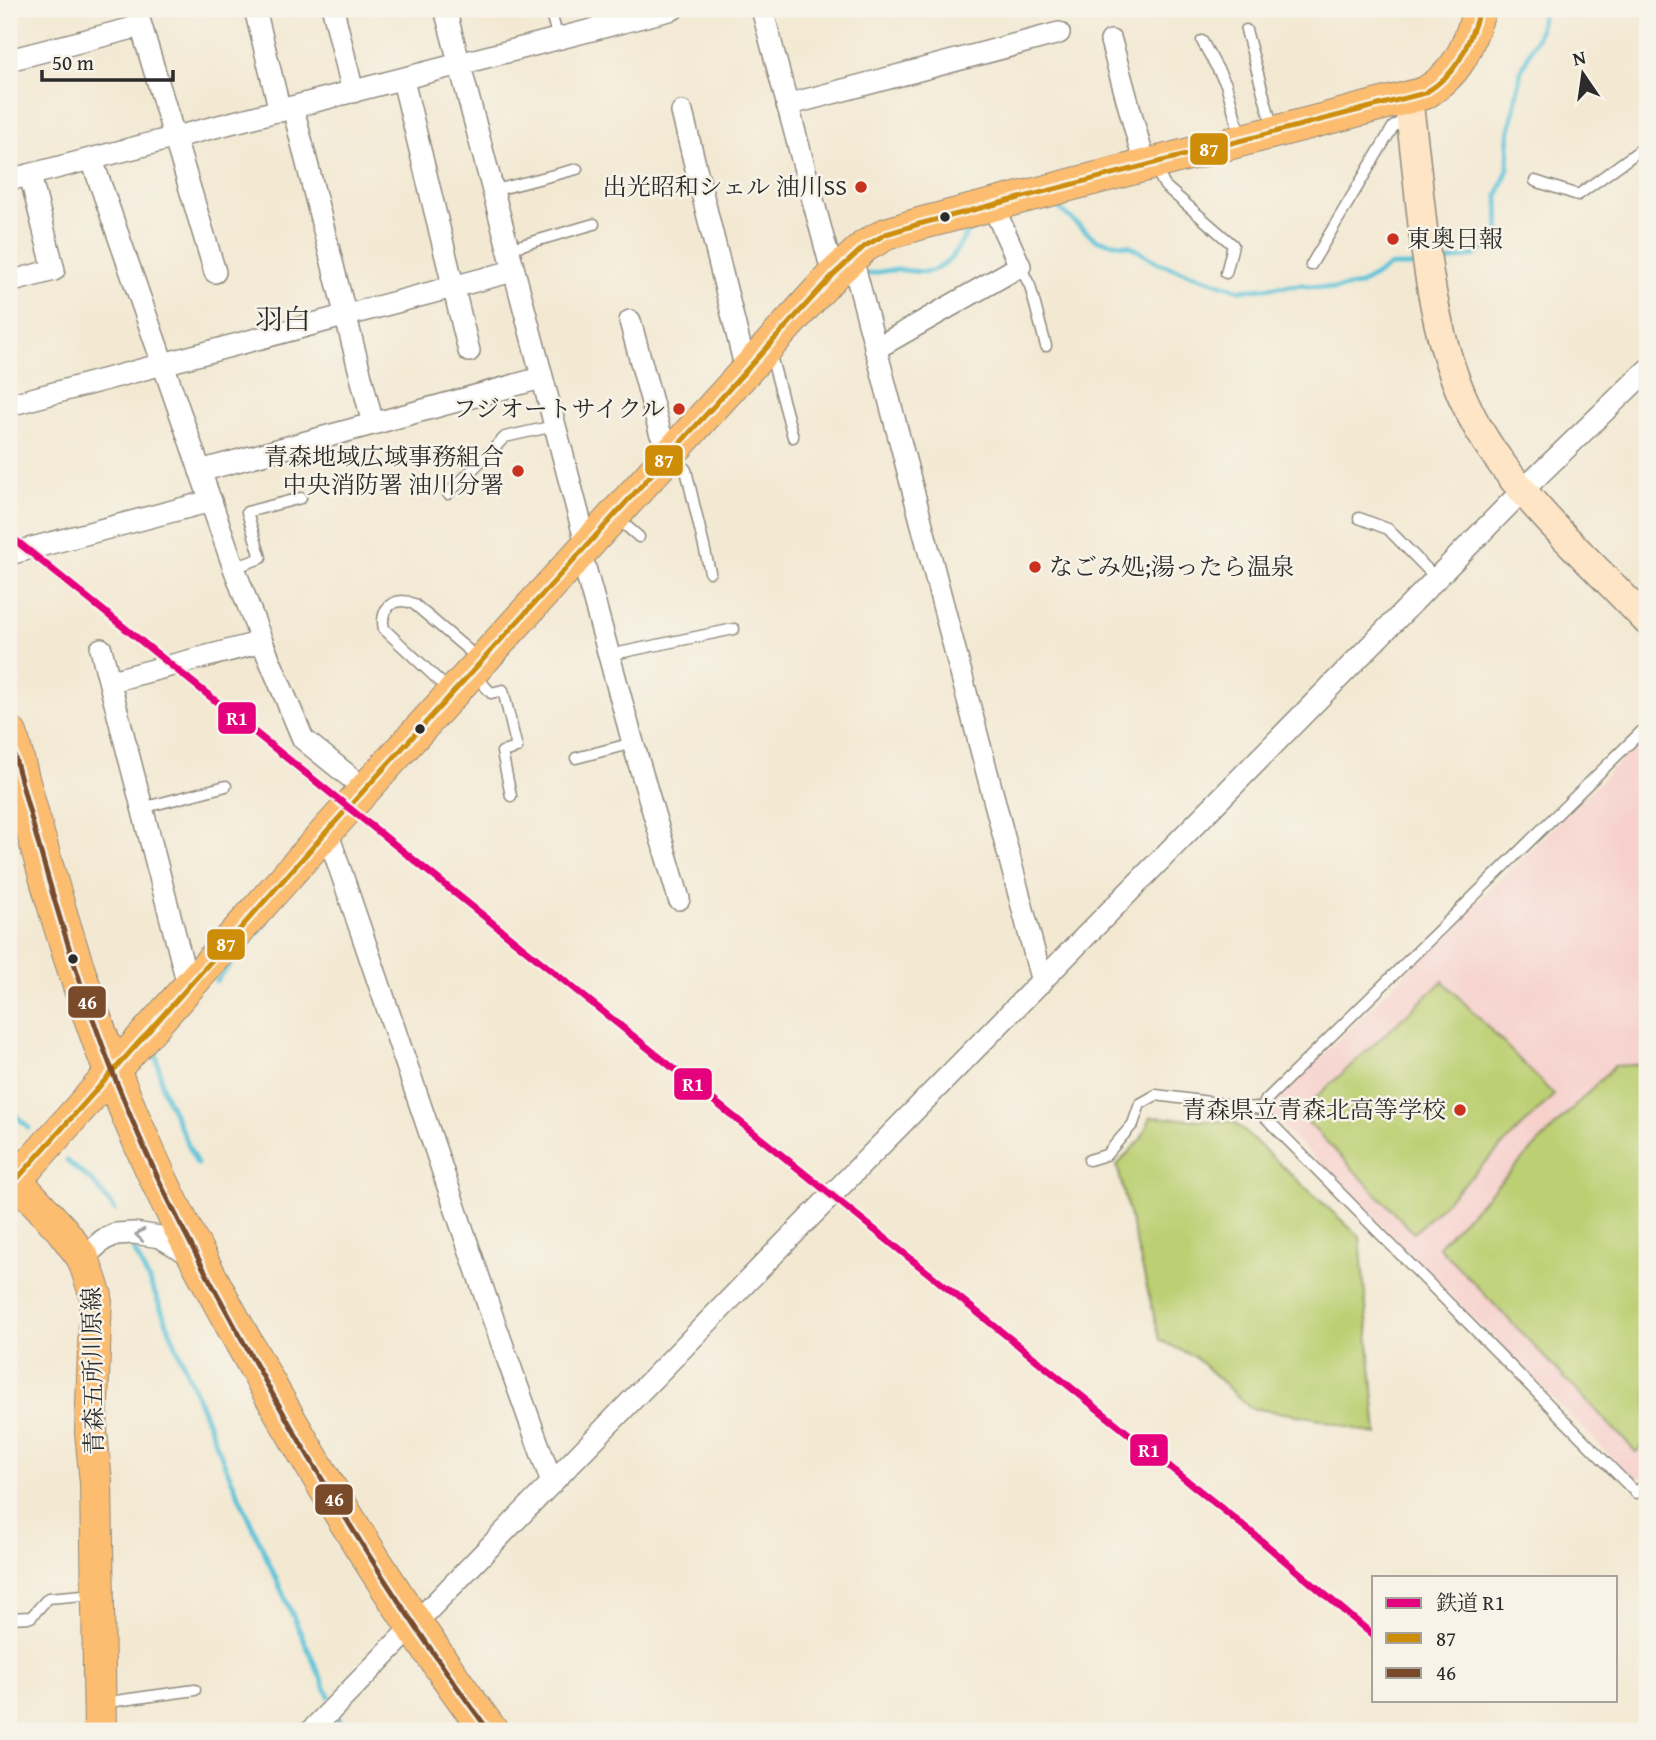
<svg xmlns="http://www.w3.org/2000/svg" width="1656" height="1740" font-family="'Gentium Book Plus','Noto Serif JP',serif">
<rect width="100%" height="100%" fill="#f7f3e8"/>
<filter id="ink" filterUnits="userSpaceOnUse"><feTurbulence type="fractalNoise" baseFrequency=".0143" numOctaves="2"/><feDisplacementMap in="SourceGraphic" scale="14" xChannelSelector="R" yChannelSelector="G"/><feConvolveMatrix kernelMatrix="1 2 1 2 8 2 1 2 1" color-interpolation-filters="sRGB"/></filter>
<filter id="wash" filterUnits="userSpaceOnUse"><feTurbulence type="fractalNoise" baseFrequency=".00686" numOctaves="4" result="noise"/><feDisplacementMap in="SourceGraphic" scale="28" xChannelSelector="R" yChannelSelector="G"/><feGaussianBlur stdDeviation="1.57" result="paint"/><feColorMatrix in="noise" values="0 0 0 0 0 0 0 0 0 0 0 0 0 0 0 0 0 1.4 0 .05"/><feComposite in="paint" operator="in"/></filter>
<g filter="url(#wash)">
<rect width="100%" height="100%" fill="#f3e9d3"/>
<path fill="#f7d0cc" d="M 1647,735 L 1647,1473 L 1644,1477 L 1631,1477 L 1272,1115 L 1273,1104 Z"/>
<g fill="#bccf72" stroke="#747d4e" stroke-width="2">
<path d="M 1443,981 L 1554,1095 L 1414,1233 L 1299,1113 Z"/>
<path d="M 1647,1064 L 1647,1441 L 1636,1452 L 1438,1246 L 1614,1066 Z"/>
<path d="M 1151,1117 L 1234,1122 L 1360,1237 L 1377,1435 L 1311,1417 L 1250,1408 L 1195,1357 L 1160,1340 L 1117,1165 L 1141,1139 Z"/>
</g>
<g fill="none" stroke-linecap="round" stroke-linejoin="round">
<g stroke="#5bc2d8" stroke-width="5">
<path d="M 1049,206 L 1055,205 L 1096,240 L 1131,246 L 1158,263 L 1240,290 L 1301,285 L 1335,289 L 1360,285 L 1390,266 L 1412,266"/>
<path d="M 1440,263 L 1475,255 L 1492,243 L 1499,232 L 1498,195 L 1508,169 L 1509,136 L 1521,71 L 1539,32 L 1543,9"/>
<path d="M 868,274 C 877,273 886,270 895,270 C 916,269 928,279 948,261 C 960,250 963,232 979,224"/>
<path d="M 216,981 L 267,922"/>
<path d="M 166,1034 L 156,1053 L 163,1090 L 197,1164"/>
<path d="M 9,1109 L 29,1128"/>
<path d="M 67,1161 L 93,1182 L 115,1210"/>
<path d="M 134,1250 L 153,1289 L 225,1465 L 329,1696"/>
<path d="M 338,1717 L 344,1731"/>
</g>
</g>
</g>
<g filter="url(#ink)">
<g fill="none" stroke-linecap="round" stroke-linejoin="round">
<defs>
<g id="lane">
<path d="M 550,9 L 558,39"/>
<path d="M 1246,30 L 1273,129"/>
<path d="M 1202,41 L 1226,84 L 1241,137"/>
<path d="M 1154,166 L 1165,186 L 1233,245 L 1226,273"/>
<path d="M 1535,181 L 1578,195 L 1647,145"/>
<path d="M 492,191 L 577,169"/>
<path d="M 508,249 L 594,224"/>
<path d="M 1311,265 L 1393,127 L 1408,117"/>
<path d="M 1020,266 L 1030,286 L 1046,346"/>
<path d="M 770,352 L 793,437"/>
<path d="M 674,456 L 686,470 L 710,572"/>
<path d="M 448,494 L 505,437 L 554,426"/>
<path d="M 617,518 L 639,537"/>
<path d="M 1359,518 L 1388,529 L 1436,578"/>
<path d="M 234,568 L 261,558 L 247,512 L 301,498"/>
<path d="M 609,655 L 734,629"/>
<path d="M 475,675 L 491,693 L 503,690 L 517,748 L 502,752 L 511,796"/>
<path d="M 449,690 L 384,629 C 379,608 395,595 414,604 L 480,660"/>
<path d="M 1647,726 L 1266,1100 L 1262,1109 L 1264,1116 L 1636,1493 L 1647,1482"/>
<path d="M 576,758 L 633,743"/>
<path d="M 142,808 L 226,786"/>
<path d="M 1089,1160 L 1106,1155 L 1133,1124 L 1140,1104 L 1156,1095 L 1262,1109"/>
<path d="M 9,1618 L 31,1617 L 48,1598 L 95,1594"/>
<path d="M 101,1703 L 195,1690"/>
</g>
<g id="street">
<path d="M 136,9 L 215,272"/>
<path d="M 255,9 L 280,111"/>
<path d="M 333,9 L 353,92"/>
<path d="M 445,9 L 587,547"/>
<path d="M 762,9 L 833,275"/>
<path d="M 1111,41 L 1145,165"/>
<path d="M 9,60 L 141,26"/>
<path d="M 403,80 L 469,351"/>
<path d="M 787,105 L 1059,33"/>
<path d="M 293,108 L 373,424"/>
<path d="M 682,112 L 746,370"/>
<path d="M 92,160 L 234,568 L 262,642 L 303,739 L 365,789"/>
<path d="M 9,180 L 673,9"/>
<path d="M 852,258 L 1042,982"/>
<path d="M 9,282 L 54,270 L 30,175"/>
<path d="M 630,321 L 660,432 L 672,453"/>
<path d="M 875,349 L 1020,266 L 992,204"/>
<path d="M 9,405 L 513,271"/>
<path d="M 200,471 L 541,378"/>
<path d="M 581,553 L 633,743 L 679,899"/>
<path d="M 9,554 L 211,501"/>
<path d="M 101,649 L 188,985"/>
<path d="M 111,681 L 262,642"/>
<path d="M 327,831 L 490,1310 L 552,1483"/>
<path d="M 83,1258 L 103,1240 L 116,1234 L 134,1233 L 160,1237 L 194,1257"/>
<path d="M 311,1731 L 767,1261 L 1522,491 L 1647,370"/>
</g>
<path id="secondary" d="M 1408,99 C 1426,219 1421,353 1496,456 C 1538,516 1597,568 1647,621"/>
<path id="primary" d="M 100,1731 L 96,1483 L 91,1432 L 96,1296 L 83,1258 L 62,1230 L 16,1180 L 327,831 L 833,275 L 865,246 L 886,234 L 919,224 L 1425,93 C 1461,71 1467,47 1480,9"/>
<path id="highway" d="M 9,735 C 46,877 86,1020 147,1154 C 176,1219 210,1281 244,1343 C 318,1478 398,1608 489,1731"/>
</defs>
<use href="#lane" stroke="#8f8a7f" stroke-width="13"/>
<use href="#street" stroke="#8f8a7f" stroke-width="24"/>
<use href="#secondary" stroke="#8f8a7f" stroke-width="31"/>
<use href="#primary" stroke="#8f8a7f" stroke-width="34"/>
<use href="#highway" stroke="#8f8a7f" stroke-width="39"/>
<use href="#lane" stroke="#fff" stroke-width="10"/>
<use href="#street" stroke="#fff" stroke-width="21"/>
<use href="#secondary" stroke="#fee5c5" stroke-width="28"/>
<use href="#primary" stroke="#fcbd6f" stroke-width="32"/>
<use href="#highway" stroke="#fcbd6f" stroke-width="37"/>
<defs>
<path id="bus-1" d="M 9,1188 L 327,831 L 833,275 L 865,246 L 886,234 L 919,224 L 1425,93 C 1461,71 1467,47 1480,9"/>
<path id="bus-2" d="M 9,735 C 46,877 86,1020 147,1154 C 176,1219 210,1281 244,1343 C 318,1478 398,1608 489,1731"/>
</defs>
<use href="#bus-1" stroke="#f7f3e8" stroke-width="10"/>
<use href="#bus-2" stroke="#f7f3e8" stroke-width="10"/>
<use href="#bus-1" stroke="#ce8d09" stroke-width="5"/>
<use href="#bus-2" stroke="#7a4b2a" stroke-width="5"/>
<defs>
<path id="rail-1" d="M 9,535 L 1251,1532 L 1374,1636"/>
</defs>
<use href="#rail-1" stroke="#f7f3e8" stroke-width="12"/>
<use href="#rail-1" stroke="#e5007d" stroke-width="7"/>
</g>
<defs><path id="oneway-chevron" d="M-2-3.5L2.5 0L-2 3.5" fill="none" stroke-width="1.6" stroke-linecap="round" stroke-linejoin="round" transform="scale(1.75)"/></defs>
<use stroke="#a0a0a0" href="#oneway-chevron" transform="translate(140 1235) rotate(-174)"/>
</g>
<g fill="#c8321e" stroke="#f7f3e8" stroke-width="2.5">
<circle cx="861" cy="187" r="7"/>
<circle cx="1393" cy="239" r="7"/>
<circle cx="679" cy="409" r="7"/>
<circle cx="518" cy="471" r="7"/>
<circle cx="1035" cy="567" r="7"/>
<circle cx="1460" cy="1110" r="7"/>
</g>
<g fill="#2b2b2b" stroke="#f7f3e8" stroke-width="2.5">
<circle cx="945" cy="217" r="6"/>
<circle cx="420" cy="729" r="6"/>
<circle cx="73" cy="959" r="6"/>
</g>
<g text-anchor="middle" stroke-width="5" stroke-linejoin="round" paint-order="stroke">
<g font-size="24" fill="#2b2b2b" stroke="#f7f3e8" text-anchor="end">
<text x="847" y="195">出光昭和シェル 油川SS</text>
<text x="1407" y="247" text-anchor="start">東奥日報</text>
<text x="665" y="417">フジオートサイクル</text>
<text x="504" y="465">青森地域広域事務組合<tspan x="504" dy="28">中央消防署 油川分署</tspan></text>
<text x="1049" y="575" text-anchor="start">なごみ処;湯ったら温泉</text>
<text x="1446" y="1118">青森県立青森北高等学校</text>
</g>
<g font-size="24" fill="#2b2b2b" stroke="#f7f3e8">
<text transform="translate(93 1371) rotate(-91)" y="8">青森五所川原線</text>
</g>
<g font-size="28" fill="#2b2b2b" stroke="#f7f3e8">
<text x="283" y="329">羽白</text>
</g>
</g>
<g stroke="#f7f3e8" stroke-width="2.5">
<rect x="1189" y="132" width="40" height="34" rx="7" fill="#ce8d09"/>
<rect x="644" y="444" width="40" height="33" rx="7" fill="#ce8d09"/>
<rect x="217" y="701" width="40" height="34" rx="7" fill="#e5007d"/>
<rect x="206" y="928" width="40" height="33" rx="7" fill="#ce8d09"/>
<rect x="67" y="985" width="40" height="34" rx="7" fill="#7a4b2a"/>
<rect x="673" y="1067" width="40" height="34" rx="7" fill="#e5007d"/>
<rect x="1129" y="1433" width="40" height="34" rx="7" fill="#e5007d"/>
<rect x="314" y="1483" width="40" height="33" rx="7" fill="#7a4b2a"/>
</g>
<g font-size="19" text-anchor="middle" font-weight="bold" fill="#fff">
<text x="1209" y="156">87</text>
<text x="664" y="467">87</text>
<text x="237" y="725">R1</text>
<text x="226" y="951">87</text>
<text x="87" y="1009">46</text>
<text x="693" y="1091">R1</text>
<text x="1149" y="1457">R1</text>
<text x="334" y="1506">46</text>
</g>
<rect width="1656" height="1740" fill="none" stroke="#f7f3e8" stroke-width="35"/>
<rect x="1372" y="1576" width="245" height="126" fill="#f7f3e8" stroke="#a5a39c" stroke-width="2"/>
<rect x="1386" y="1598" width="35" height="10" fill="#e5007d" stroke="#a5a39c" stroke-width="2"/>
<text x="1436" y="1610" font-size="21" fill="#2b2b2b">鉄道 R1</text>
<rect x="1386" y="1633" width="35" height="10" fill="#ce8d09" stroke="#a5a39c" stroke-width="2"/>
<text x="1436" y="1646" font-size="21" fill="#2b2b2b">87</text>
<rect x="1386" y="1668" width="35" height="10" fill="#7a4b2a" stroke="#a5a39c" stroke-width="2"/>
<text x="1436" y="1680" font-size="21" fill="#2b2b2b">46</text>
<g transform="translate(1583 74) rotate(347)" stroke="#f7f3e8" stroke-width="5" paint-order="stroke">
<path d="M0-5L12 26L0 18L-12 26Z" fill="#2b2b2b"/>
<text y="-10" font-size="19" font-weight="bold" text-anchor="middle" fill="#2b2b2b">N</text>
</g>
<path d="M42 70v10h131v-10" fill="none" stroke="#2b2b2b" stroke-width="3.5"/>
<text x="52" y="70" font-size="21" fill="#2b2b2b" stroke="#f7f3e8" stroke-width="5" paint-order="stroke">50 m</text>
</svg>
